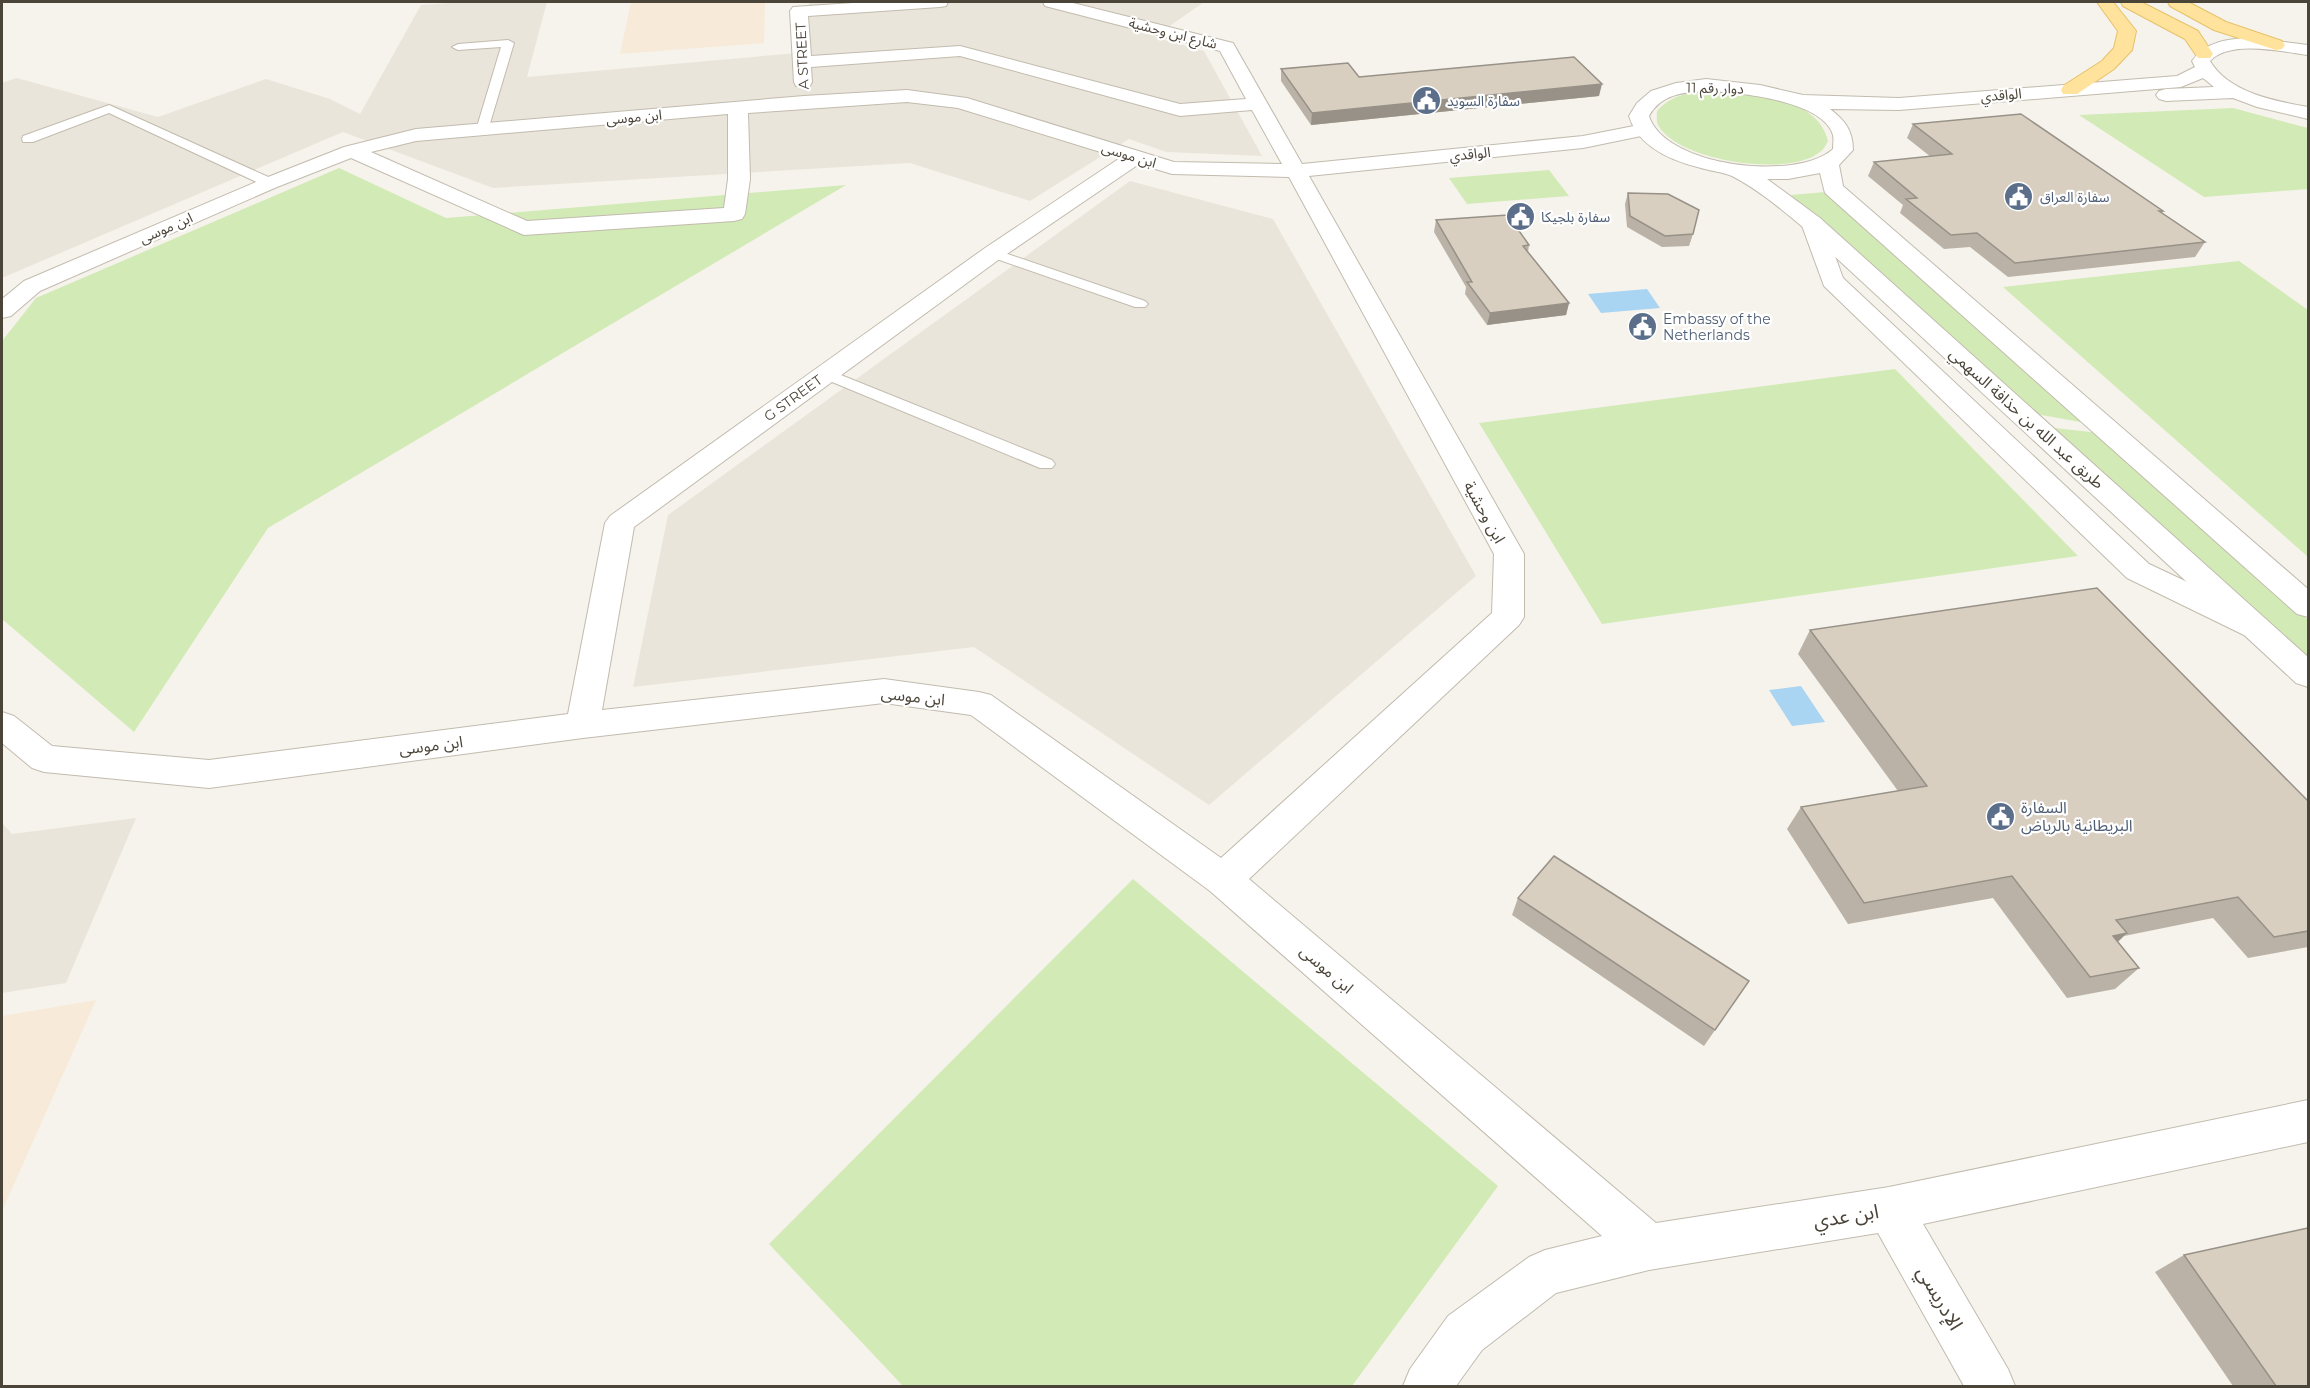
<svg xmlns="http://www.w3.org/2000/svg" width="2310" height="1388" font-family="Montserrat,'Noto Sans Arabic',sans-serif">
<rect width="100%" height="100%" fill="#f6f3ec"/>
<g fill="#eae5da">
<path d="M 466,2 L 547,2 L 527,77 L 808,52 L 809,2 L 1204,2 L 1154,37 L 1204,51 L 1262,156 L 1166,152 L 1129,139 L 1030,201 L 910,163 L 493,188 L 343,132 L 2,278 L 2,83 L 17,78 L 158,117 L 266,79 L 330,99 L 360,114 L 421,5 Z"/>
<path d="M 1130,181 L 1273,219 L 1476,576 L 1209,805 L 974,647 L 633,687 L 668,515 Z"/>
<path d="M 136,818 L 66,983 L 2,993 L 2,823 L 12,834 Z"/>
</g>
<g fill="#f7ead8">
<path d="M 631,2 L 765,2 L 764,43 L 620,54 Z"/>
<path d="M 96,1000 L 2,1211 L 2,1016 Z"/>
</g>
<g fill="#d2eab5">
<path d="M 1709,90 C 1747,94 1817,95 1828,141 C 1826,144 1824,150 1820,152 C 1789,178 1677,161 1658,125 C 1656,121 1657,115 1657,111 C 1671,95 1688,93 1709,90 Z"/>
<path d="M 2233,108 L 2308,128 L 2308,189 L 2204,197 L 2079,115 Z"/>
<path d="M 339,168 L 446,218 L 846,185 L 268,528 L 134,732 L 2,619 L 2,341 L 36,298 Z"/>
<path d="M 1549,170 L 1569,196 L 1467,204 L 1449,178 Z"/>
<path d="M 1825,192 L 2091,424 L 2031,413 L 1791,195 Z"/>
<path d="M 2239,261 L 2308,310 L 2308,557 L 2003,287 Z"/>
<path d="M 1895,369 L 2078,556 L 1602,624 L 1479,423 Z"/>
<path d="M 2046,427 L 2099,433 L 2308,620 L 2308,666 Z"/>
<path d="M 1133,879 L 1498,1186 L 1352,1386 L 903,1386 L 769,1244 Z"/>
</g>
<g fill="#a9d4f2">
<path d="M 1647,289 L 1660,308 L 1601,313 L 1588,294 Z"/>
<path d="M 1801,686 L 1825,722 L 1792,726 L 1769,690 Z"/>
</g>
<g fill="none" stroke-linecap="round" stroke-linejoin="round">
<defs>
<g id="service">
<path d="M 508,40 L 514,43 L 488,130 L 482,134 L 478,133 L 476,130 L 501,47 L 458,50 L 452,47 L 458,44 Z"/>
<path d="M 109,105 L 275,180 L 277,183 L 275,186 L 265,186 L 109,113 L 33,142 L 23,142 L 22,139 L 23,136 Z"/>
<path d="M 993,249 L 1145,301 L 1148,304 L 1145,307 L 1135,307 L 988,256 L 986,253 L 988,250 Z"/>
<path d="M 826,369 L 1052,460 L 1055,464 L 1052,468 L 1040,468 L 820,377 L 818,374 Z"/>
</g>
<g id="minor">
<path d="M 868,2 L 948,2 L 946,6 L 940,7 L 808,16 L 811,56 L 960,46 L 1180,104 L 1246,99 L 1220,51 L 1045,6 L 1043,2 L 1069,2 L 1233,43 L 1302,164 L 1583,136 L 1644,124 L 1651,126 L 1654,130 L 1651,134 L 1583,148 L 1309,176 L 1524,554 L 1524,617 L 1519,625 L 1249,879 L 1656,1223 L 1889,1187 L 2308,1100 L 2308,1142 L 1923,1224 L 2008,1369 L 2015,1386 L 1964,1386 L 1878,1233 L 1649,1270 L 1556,1293 L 1482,1350 L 1456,1386 L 1403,1386 L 1410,1369 L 1448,1316 L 1529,1257 L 1545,1250 L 1602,1236 L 1210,891 L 971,715 L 884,703 L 583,738 L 209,788 L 44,772 L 32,768 L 2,743 L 2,712 L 14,716 L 52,746 L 209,760 L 568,714 L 605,523 L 610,516 L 985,248 L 1120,158 L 958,108 L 907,102 L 748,113 L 750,179 L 745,214 L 742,219 L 734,221 L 524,235 L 351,158 L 277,187 L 40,291 L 11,316 L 2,318 L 2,299 L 24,281 L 263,179 L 344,147 L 416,129 L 804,96 L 907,90 L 967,98 L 1174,162 L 1282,164 L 1252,110 L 1180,116 L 960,56 L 811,67 L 812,82 L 810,86 L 796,86 L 794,82 L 790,11 L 793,7 ZM 728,114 L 728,179 L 724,208 L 527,221 L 371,152 L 416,141 ZM 1139,164 L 1172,174 L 1289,177 L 1494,554 L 1492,613 L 1221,858 L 991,695 L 979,692 L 884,679 L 602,710 L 634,527 L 1001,258 Z"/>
<path d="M 1812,216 L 1820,218 L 1823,223 L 1843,278 L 2149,564 L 2266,619 L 2271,627 L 2266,635 L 2255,638 L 2244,635 L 2127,578 L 1824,286 L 1801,223 L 1804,218 Z"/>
</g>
<path id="tertiary" d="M 2250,38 L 2308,45 L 2308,55 C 2283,52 2230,39 2210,61 C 2229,93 2275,101 2308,107 L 2308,119 L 2257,107 L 2233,98 L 2166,101 L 2159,99 L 2156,95 L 2159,91 L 2166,89 L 2214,87 L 2203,78 L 2181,87 L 1899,110 L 1830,109 C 1845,120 1853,131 1853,150 L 1839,165 L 1843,186 L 2308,589 L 2308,617 L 2297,614 L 1825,193 L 1820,173 L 1788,179 L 1767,179 L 1820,218 L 2308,657 L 2308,687 L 2296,683 L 1804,228 C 1781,209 1759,190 1732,176 C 1723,172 1711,171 1701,168 C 1672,161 1638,147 1629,116 L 1637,103 L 1651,91 L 1676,83 L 1706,79 L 1760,85 L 1803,95 L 1899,98 L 2177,76 L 2195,67 L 2192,61 C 2206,41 2228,39 2250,38 ZM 1706,91 C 1736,92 1823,100 1833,135 C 1834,139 1833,144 1833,149 C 1797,182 1665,167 1649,116 C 1661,94 1684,92 1706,91 Z"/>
<g id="primary">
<path d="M 2097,2 L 2113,2 L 2133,27 L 2136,31 L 2132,50 L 2114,69 L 2077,94 L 2063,94 L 2061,90 L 2063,86 L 2102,61 L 2114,48 L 2118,31 Z"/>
<path d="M 2121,2 L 2141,2 L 2198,31 L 2213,54 L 2210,58 L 2198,58 L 2185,39 L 2123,6 Z"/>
<path d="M 2168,2 L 2188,2 L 2226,22 L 2282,41 L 2285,45 L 2282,49 L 2276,50 L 2214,30 L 2170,6 Z"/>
</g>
</defs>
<use href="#service" stroke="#c2bbae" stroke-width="2"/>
<use href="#minor" stroke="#c2bbae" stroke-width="2"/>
<use href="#tertiary" stroke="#c2bbae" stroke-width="2"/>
<use href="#primary" stroke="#e6c16a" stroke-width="2"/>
<use href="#service" fill="#fff" fill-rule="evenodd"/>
<use href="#minor" fill="#fff" fill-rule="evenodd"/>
<use href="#tertiary" fill="#fff" fill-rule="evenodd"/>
<use href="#primary" fill="#ffe39c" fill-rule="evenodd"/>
</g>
<g fill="#bab2a6">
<path d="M 1281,69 L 1359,77 L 1599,96 L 1311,125 L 1281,81 Z"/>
<path d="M 1913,124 L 2163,211 L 2162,213 L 2205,242 L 2195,257 L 2008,277 L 1970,247 L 1944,249 L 1900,213 L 1903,205 L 1868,176 L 1874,162 L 1931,157 L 1907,138 Z"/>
<path d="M 1628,193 L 1693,234 L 1689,246 L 1662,247 L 1627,227 L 1625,204 Z"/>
<path d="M 1436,220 L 1529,245 L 1528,252 L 1569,303 L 1566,315 L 1487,325 L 1465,294 L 1466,287 L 1434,232 Z"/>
<path d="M 1810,630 L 2308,801 L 2308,947 L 2248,958 L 2213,918 L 2124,936 L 2118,942 L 2139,968 L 2115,989 L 2067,998 L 1993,898 L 1848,924 L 1787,829 L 1801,807 L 1898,791 L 1798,654 Z"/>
<path d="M 1518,898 L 1749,981 L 1704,1046 L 1512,915 Z"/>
<path d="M 2184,1255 L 2308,1386 L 2233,1386 L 2155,1272 Z"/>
</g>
<g fill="#979187">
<path d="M 1602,84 L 1599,96 L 1311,125 L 1312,113 Z"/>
<path d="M 1569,303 L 1566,315 L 1487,325 L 1490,313 Z"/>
<path d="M 2127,933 L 2104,954 L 2113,936 Z"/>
</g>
<g fill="#d8cfc1" stroke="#979187" stroke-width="1.5">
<path d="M 1574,57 L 1602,84 L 1312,113 L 1281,69 L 1348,63 L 1359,77 Z"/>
<path d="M 2021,114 L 2163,211 L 2159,211 L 2205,242 L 2015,263 L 1977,233 L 1951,235 L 1906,199 L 1917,198 L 1874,162 L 1952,154 L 1913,124 Z"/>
<path d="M 1628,193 L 1668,194 L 1699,210 L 1693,234 L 1665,236 L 1630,216 Z"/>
<path d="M 1508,215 L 1529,245 L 1523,246 L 1569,303 L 1490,313 L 1467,282 L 1472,282 L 1436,220 Z"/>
<path d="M 2097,588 L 2308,801 L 2308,931 L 2274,937 L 2238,897 L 2116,920 L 2127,933 L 2113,936 L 2139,968 L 2090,977 L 2012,876 L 1864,903 L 1801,807 L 1927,786 L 1810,630 Z"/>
<path d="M 1554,856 L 1749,981 L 1715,1030 L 1518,898 Z"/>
<path d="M 2308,1228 L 2308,1386 L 2276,1386 L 2184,1255 Z"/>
</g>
<defs>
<symbol id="civic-disc" viewBox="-11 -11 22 22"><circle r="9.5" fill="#5c6f8a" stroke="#fff"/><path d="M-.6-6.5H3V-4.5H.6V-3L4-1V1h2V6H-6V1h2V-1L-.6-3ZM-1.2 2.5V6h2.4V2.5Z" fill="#fff"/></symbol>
</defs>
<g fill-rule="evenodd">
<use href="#civic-disc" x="1410" y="84" width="33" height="33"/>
<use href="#civic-disc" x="2002" y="180" width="33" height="33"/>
<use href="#civic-disc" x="1504" y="200" width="33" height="33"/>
<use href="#civic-disc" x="1626" y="310" width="33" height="33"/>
<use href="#civic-disc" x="1984" y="800" width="33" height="33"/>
</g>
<g text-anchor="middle" stroke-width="4.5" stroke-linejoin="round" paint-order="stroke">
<g font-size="14" fill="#4b4439" stroke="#fff">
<text transform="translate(1173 33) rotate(14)" y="5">شارع ابن وحشية</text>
<text transform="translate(802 56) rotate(-93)" y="5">A STREET</text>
<text transform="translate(1715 88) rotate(1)" y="5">دوار رقم 11</text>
<text transform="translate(2001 95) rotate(-5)" y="5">الواقدي</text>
<text transform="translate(634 117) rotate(-5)" y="5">ابن موسى</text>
<text transform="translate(1470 154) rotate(-6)" y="5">الواقدي</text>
<text transform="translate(1129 155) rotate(17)" y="5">ابن موسى</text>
<text transform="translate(166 228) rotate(-24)" y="5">ابن موسى</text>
<text transform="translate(793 398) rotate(-36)" y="5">G STREET</text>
</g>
<g font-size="14" fill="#4e5e75" stroke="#fff" text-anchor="start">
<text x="1447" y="106">سفارة السويد</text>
<text x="2040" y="202">سفارة العراق</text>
<text x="1541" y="222">سفارة بلجيكا</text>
<text x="1663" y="324">Embassy of the<tspan x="1663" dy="16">Netherlands</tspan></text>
</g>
<g font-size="16" fill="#4b4439" stroke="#fff">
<text transform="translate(2027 418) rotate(42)" y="6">طريق عبد الله بن حذافة السهمي</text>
<text transform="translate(1485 512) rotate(61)" y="6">ابن وحشية</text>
<text transform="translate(913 696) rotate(6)" y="6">ابن موسى</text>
<text transform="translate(431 745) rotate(-7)" y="6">ابن موسى</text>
<text transform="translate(1327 969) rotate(41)" y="6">ابن موسى</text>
</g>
<g font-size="16" fill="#4e5e75" stroke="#fff" text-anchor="start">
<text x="2021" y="813">السفارة<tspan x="2021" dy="18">البريطانية بالرياض</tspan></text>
</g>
<g font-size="20" fill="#4b4439" stroke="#fff">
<text transform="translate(1846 1216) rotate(-9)" y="7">ابن عدي</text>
<text transform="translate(1940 1298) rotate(60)" y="7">الإدريسي</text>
</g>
</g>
<rect width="2310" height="1388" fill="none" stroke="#4b4439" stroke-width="6"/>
</svg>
